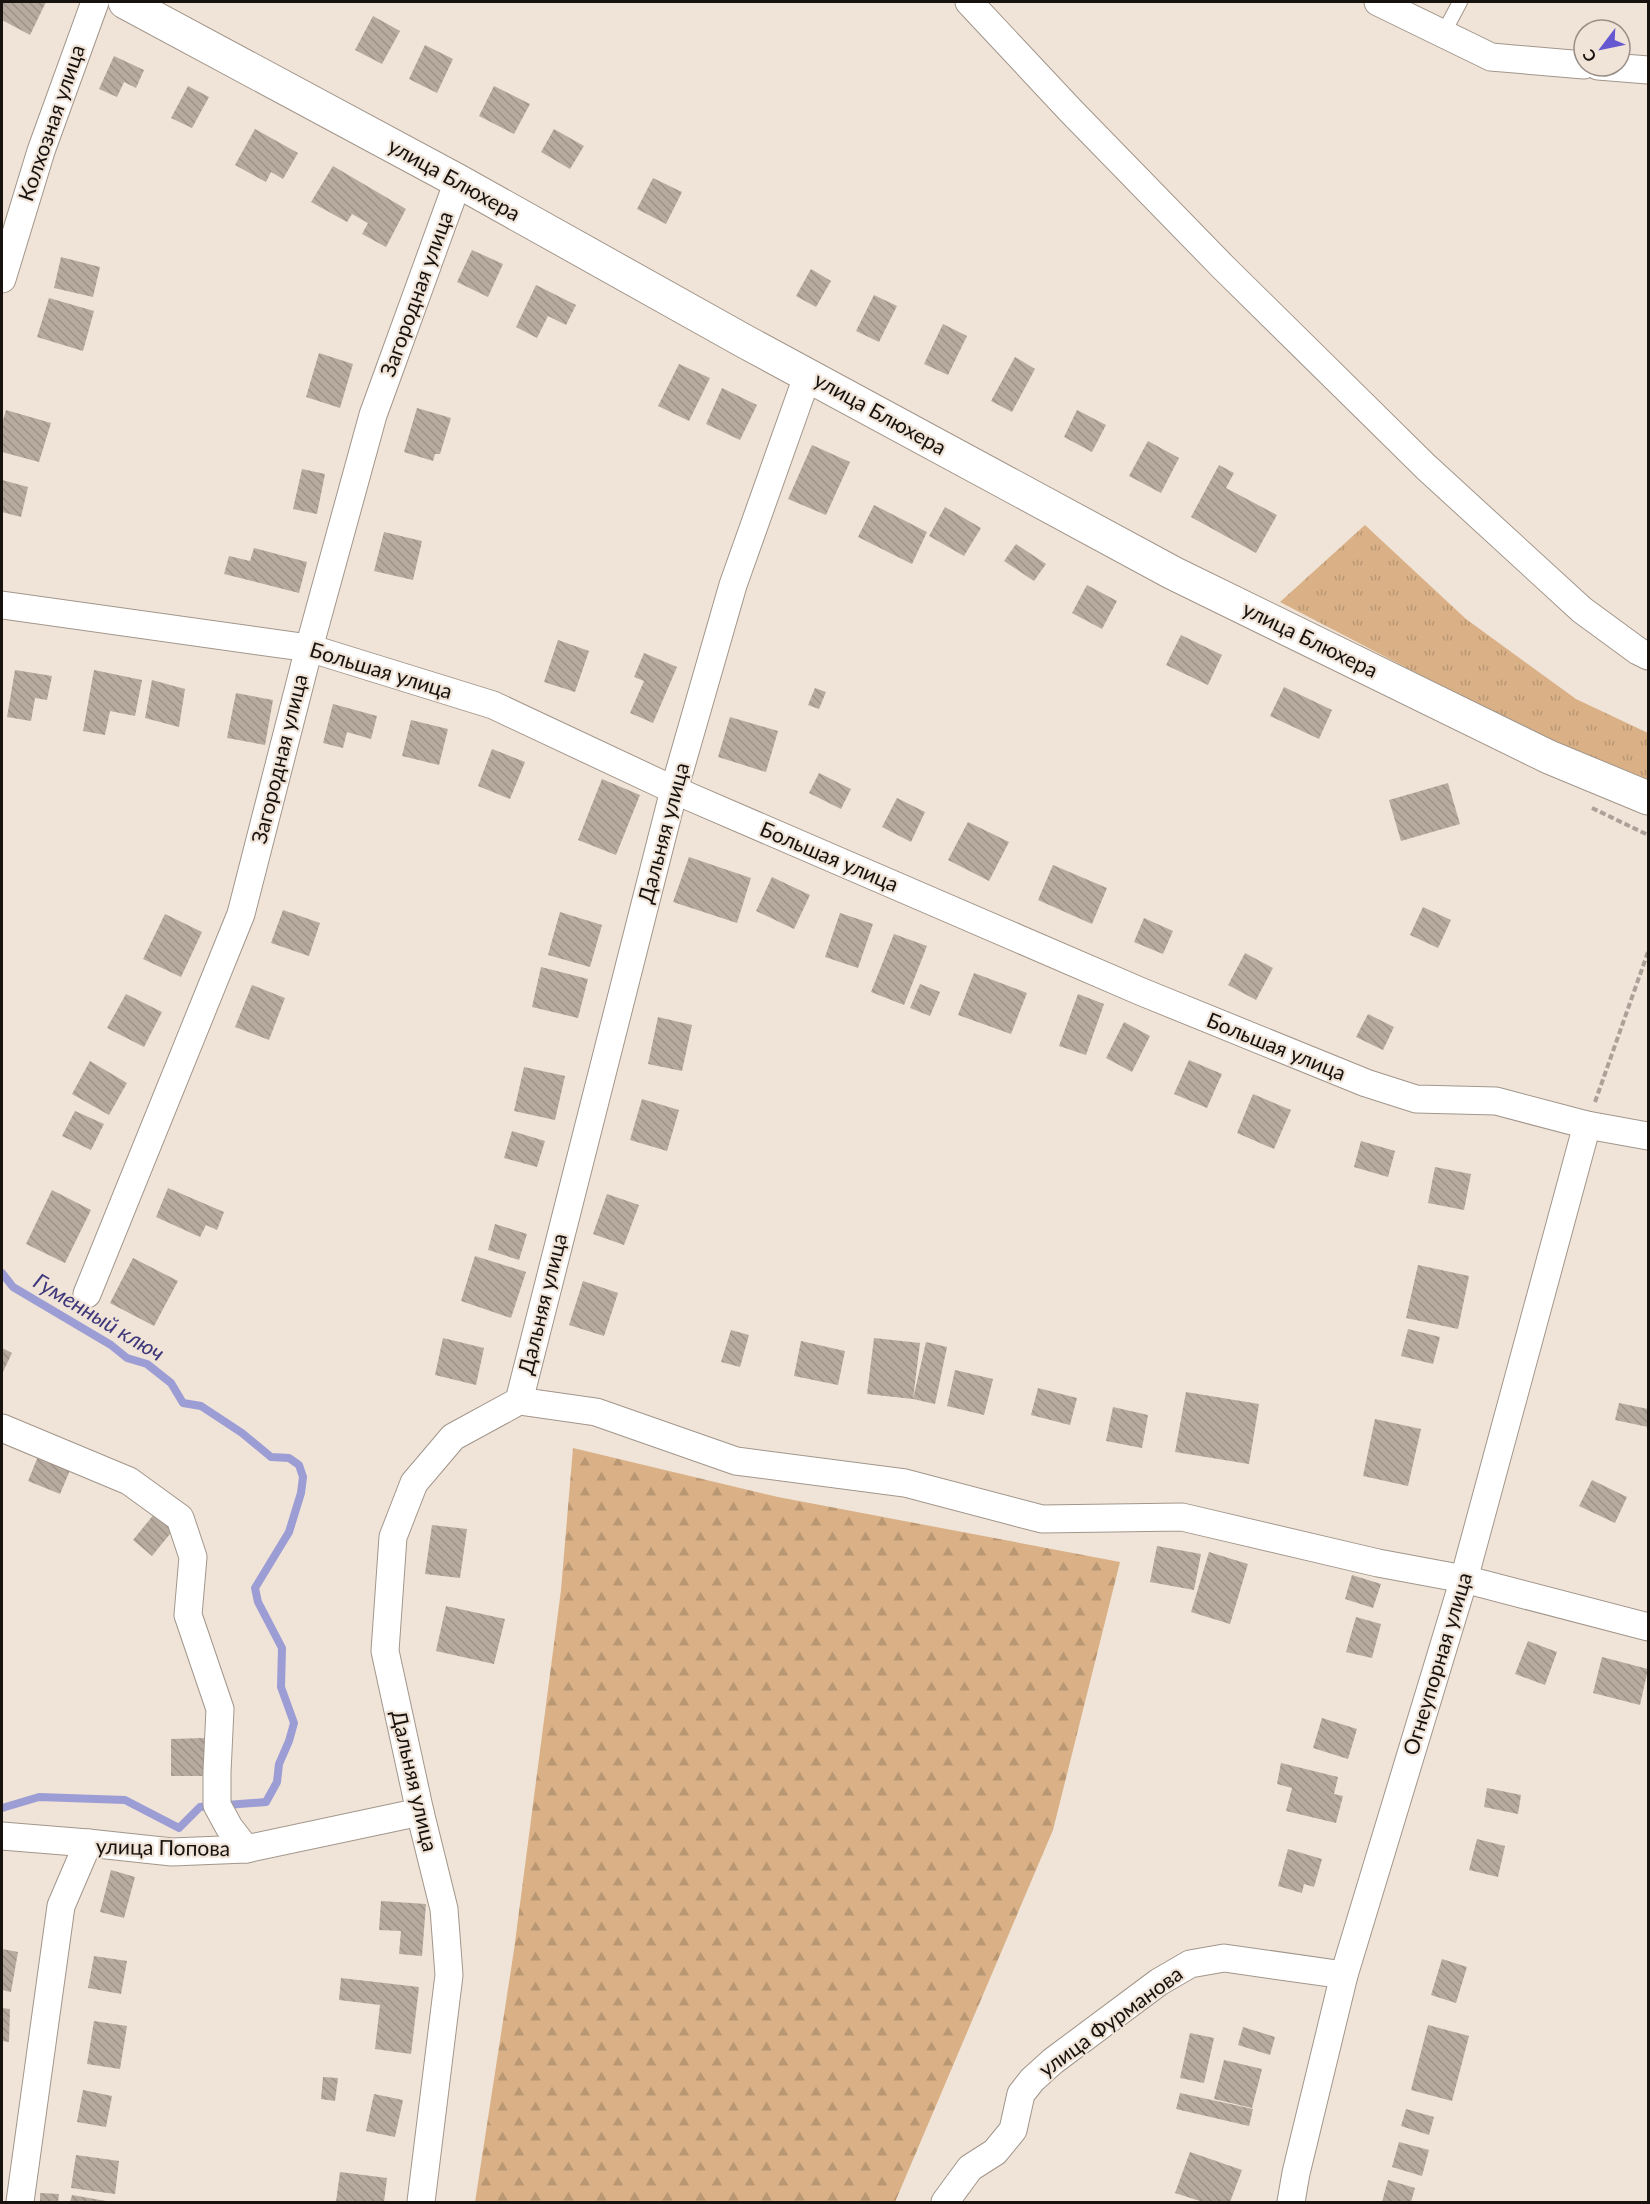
<svg xmlns="http://www.w3.org/2000/svg" width="1650" height="2204" font-family="Lato,sans-serif">
<defs>
<pattern id="grass-tufts" width="24" height="20" patternUnits="userSpaceOnUse" patternTransform="scale(1.5)"><rect width="24" height="20" fill="#dab187"/><path d="M3 7l-1-3M5 7V3M7 7l1-3M15 17l-1-3M17 17v-4M19 17l1-3" fill="none" stroke="#ba9773"/></pattern>
<pattern id="forest-firs" width="22" height="20" patternUnits="userSpaceOnUse" patternTransform="scale(1.5)"><rect width="22" height="20" fill="#dab187"/><path d="M5 1l3.5 6h-7zM16 11l3.5 6h-7z" fill="#ba9773"/></pattern>
<pattern id="building-back-hatch" width="6" height="6" patternUnits="userSpaceOnUse" patternTransform="scale(1.5)"><rect width="6" height="6" fill="#b7aba0"/><path d="M-1 5l2 2M0 0l6 6M5-1l2 2" fill="none" stroke="#9d9289"/></pattern>
</defs>
<rect width="100%" height="100%" fill="#f0e3d7"/>
<path fill="url(#grass-tufts)" d="M 1365,525 L 1466,619 L 1576,699 L 1648,733 L 1648,781 L 1532,733 L 1280,602 Z"/>
<path fill="url(#forest-firs)" d="M 573,1448 L 778,1497 L 1120,1562 L 1053,1830 L 895,2202 L 475,2202 L 514,1950 L 561,1590 Z"/>
<g fill="none" stroke-linecap="round" stroke-linejoin="round">
<path stroke="#9c9dd4" stroke-width="8" d="M 2,1273 L 13,1287 L 111,1345 L 127,1358 L 147,1364 L 171,1383 L 183,1403 L 201,1406 L 242,1433 L 271,1457 L 289,1458 L 299,1465 L 303,1477 L 301,1493 L 289,1532 L 255,1588 L 258,1602 L 282,1648 L 281,1687 L 294,1723 L 289,1741 L 279,1764 L 277,1782 L 266,1802 L 200,1807 L 179,1828 L 125,1800 L 39,1797 L 2,1808"/>
</g>
<g fill="url(#building-back-hatch)">
<path d="M 2,2 L 46,2 L 30,35 L 2,20 Z"/>
<path d="M 373,16 L 400,31 L 382,64 L 355,50 Z"/>
<path d="M 425,45 L 453,59 L 437,93 L 409,79 Z"/>
<path d="M 114,56 L 144,70 L 136,88 L 124,82 L 117,97 L 99,89 Z"/>
<path d="M 188,86 L 209,97 L 192,128 L 171,118 Z"/>
<path d="M 494,86 L 530,104 L 514,134 L 479,116 Z"/>
<path d="M 255,129 L 298,153 L 283,179 L 271,172 L 266,182 L 235,165 Z"/>
<path d="M 554,129 L 584,146 L 570,169 L 541,152 Z"/>
<path d="M 333,166 L 406,209 L 386,247 L 362,234 L 368,223 L 352,214 L 347,222 L 311,202 Z"/>
<path d="M 653,178 L 682,192 L 666,224 L 637,209 Z"/>
<path d="M 472,250 L 503,264 L 488,297 L 457,282 Z"/>
<path d="M 61,257 L 100,267 L 93,297 L 54,288 Z"/>
<path d="M 811,269 L 831,281 L 816,307 L 796,296 Z"/>
<path d="M 536,285 L 576,305 L 566,325 L 548,316 L 537,338 L 516,327 Z"/>
<path d="M 874,295 L 897,306 L 879,342 L 856,331 Z"/>
<path d="M 49,298 L 94,311 L 83,351 L 37,337 Z"/>
<path d="M 943,324 L 967,336 L 948,375 L 924,364 Z"/>
<path d="M 319,353 L 353,364 L 340,408 L 306,397 Z"/>
<path d="M 1015,357 L 1035,369 L 1012,412 L 991,401 Z"/>
<path d="M 679,364 L 710,378 L 689,421 L 658,406 Z"/>
<path d="M 722,388 L 757,405 L 740,440 L 706,424 Z"/>
<path d="M 417,408 L 451,418 L 440,454 L 435,454 L 433,461 L 404,452 Z"/>
<path d="M 6,410 L 51,423 L 39,462 L 2,452 L 2,424 Z"/>
<path d="M 1077,410 L 1106,425 L 1092,452 L 1064,437 Z"/>
<path d="M 1148,441 L 1179,458 L 1161,493 L 1129,476 Z"/>
<path d="M 812,445 L 850,462 L 826,515 L 788,499 Z"/>
<path d="M 1219,465 L 1234,473 L 1226,488 L 1277,515 L 1256,553 L 1191,517 Z"/>
<path d="M 302,469 L 325,474 L 317,514 L 293,509 Z"/>
<path d="M 2,480 L 28,487 L 21,517 L 2,512 Z"/>
<path d="M 874,505 L 927,532 L 912,564 L 858,537 Z"/>
<path d="M 945,507 L 981,528 L 964,556 L 929,536 Z"/>
<path d="M 384,532 L 422,541 L 413,580 L 374,571 Z"/>
<path d="M 1016,544 L 1046,564 L 1034,581 L 1004,561 Z"/>
<path d="M 254,548 L 307,562 L 299,593 L 224,574 L 229,556 L 250,561 Z"/>
<path d="M 1087,585 L 1117,601 L 1102,629 L 1072,613 Z"/>
<path d="M 1181,635 L 1222,655 L 1208,685 L 1166,665 Z"/>
<path d="M 558,640 L 589,651 L 575,692 L 544,682 Z"/>
<path d="M 644,653 L 677,667 L 653,723 L 630,713 L 644,681 L 634,677 Z"/>
<path d="M 15,670 L 52,676 L 47,700 L 35,698 L 31,721 L 7,717 Z"/>
<path d="M 94,670 L 142,680 L 135,716 L 110,711 L 105,735 L 83,731 Z"/>
<path d="M 152,680 L 185,689 L 179,727 L 145,718 Z"/>
<path d="M 1284,687 L 1332,710 L 1319,739 L 1270,716 Z"/>
<path d="M 815,688 L 826,692 L 819,709 L 808,705 Z"/>
<path d="M 236,693 L 273,700 L 265,745 L 227,738 Z"/>
<path d="M 333,704 L 377,716 L 371,739 L 347,732 L 343,748 L 323,743 Z"/>
<path d="M 730,717 L 778,731 L 766,772 L 718,757 Z"/>
<path d="M 411,720 L 448,729 L 439,765 L 402,756 Z"/>
<path d="M 492,749 L 525,762 L 510,799 L 478,786 Z"/>
<path d="M 819,773 L 851,789 L 841,809 L 809,793 Z"/>
<path d="M 602,779 L 640,795 L 616,855 L 578,840 Z"/>
<path d="M 1448,783 L 1460,824 L 1401,841 L 1389,800 Z"/>
<path d="M 897,798 L 925,812 L 911,842 L 882,827 Z"/>
<path d="M 968,822 L 1009,842 L 989,881 L 948,860 Z"/>
<path d="M 689,857 L 751,878 L 737,923 L 673,902 Z"/>
<path d="M 1053,865 L 1107,888 L 1092,924 L 1038,900 Z"/>
<path d="M 772,877 L 810,895 L 794,929 L 756,911 Z"/>
<path d="M 1423,907 L 1451,920 L 1438,948 L 1410,935 Z"/>
<path d="M 283,910 L 320,923 L 309,956 L 271,943 Z"/>
<path d="M 560,912 L 602,925 L 590,967 L 548,955 Z"/>
<path d="M 840,913 L 873,924 L 858,968 L 825,957 Z"/>
<path d="M 165,914 L 202,932 L 181,977 L 143,959 Z"/>
<path d="M 1144,918 L 1173,931 L 1163,954 L 1134,942 Z"/>
<path d="M 894,934 L 927,946 L 904,1005 L 871,992 Z"/>
<path d="M 1245,953 L 1273,968 L 1256,1000 L 1228,985 Z"/>
<path d="M 541,967 L 588,979 L 578,1018 L 532,1007 Z"/>
<path d="M 974,973 L 1027,993 L 1011,1034 L 958,1015 Z"/>
<path d="M 920,984 L 940,992 L 930,1016 L 910,1008 Z"/>
<path d="M 252,985 L 285,998 L 269,1040 L 235,1027 Z"/>
<path d="M 126,994 L 162,1012 L 144,1047 L 107,1028 Z"/>
<path d="M 1078,994 L 1104,1004 L 1086,1055 L 1059,1046 Z"/>
<path d="M 1368,1014 L 1394,1027 L 1383,1050 L 1356,1037 Z"/>
<path d="M 658,1017 L 692,1025 L 682,1071 L 648,1064 Z"/>
<path d="M 1124,1022 L 1150,1036 L 1132,1072 L 1106,1058 Z"/>
<path d="M 1189,1060 L 1222,1074 L 1207,1108 L 1174,1094 Z"/>
<path d="M 90,1061 L 127,1083 L 109,1115 L 72,1094 Z"/>
<path d="M 524,1067 L 565,1076 L 555,1120 L 514,1111 Z"/>
<path d="M 1253,1094 L 1291,1110 L 1274,1149 L 1237,1133 Z"/>
<path d="M 642,1099 L 679,1110 L 667,1151 L 630,1140 Z"/>
<path d="M 75,1111 L 104,1124 L 91,1150 L 62,1136 Z"/>
<path d="M 512,1131 L 545,1141 L 537,1167 L 504,1158 Z"/>
<path d="M 1361,1141 L 1395,1151 L 1388,1177 L 1354,1167 Z"/>
<path d="M 1435,1167 L 1471,1174 L 1464,1210 L 1428,1203 Z"/>
<path d="M 168,1188 L 224,1212 L 217,1230 L 206,1225 L 200,1237 L 156,1217 Z"/>
<path d="M 52,1190 L 91,1210 L 65,1263 L 26,1244 Z"/>
<path d="M 607,1194 L 639,1205 L 624,1245 L 593,1234 Z"/>
<path d="M 495,1224 L 527,1234 L 519,1260 L 488,1250 Z"/>
<path d="M 475,1256 L 526,1272 L 511,1318 L 461,1301 Z"/>
<path d="M 133,1258 L 178,1281 L 154,1326 L 110,1303 Z"/>
<path d="M 1418,1265 L 1469,1276 L 1458,1329 L 1406,1318 Z"/>
<path d="M 583,1281 L 618,1293 L 604,1336 L 569,1325 Z"/>
<path d="M 1408,1329 L 1440,1337 L 1433,1364 L 1401,1356 Z"/>
<path d="M 731,1330 L 749,1335 L 740,1367 L 721,1362 Z"/>
<path d="M 443,1338 L 484,1348 L 476,1385 L 435,1375 Z"/>
<path d="M 874,1338 L 920,1343 L 913,1399 L 926,1342 L 947,1347 L 935,1404 L 913,1399 L 867,1394 Z"/>
<path d="M 801,1341 L 845,1351 L 838,1385 L 794,1376 Z"/>
<path d="M 2,1348 L 12,1353 L 2,1374 Z"/>
<path d="M 955,1370 L 993,1379 L 984,1415 L 947,1406 Z"/>
<path d="M 1038,1388 L 1077,1398 L 1070,1425 L 1031,1415 Z"/>
<path d="M 1186,1392 L 1259,1404 L 1249,1464 L 1175,1452 Z"/>
<path d="M 1619,1403 L 1648,1409 L 1648,1427 L 1615,1420 Z"/>
<path d="M 1113,1407 L 1148,1415 L 1142,1448 L 1106,1441 Z"/>
<path d="M 1375,1419 L 1421,1429 L 1408,1486 L 1363,1476 Z"/>
<path d="M 39,1454 L 71,1468 L 60,1494 L 28,1481 Z"/>
<path d="M 1592,1480 L 1627,1497 L 1615,1523 L 1579,1506 Z"/>
<path d="M 155,1513 L 174,1529 L 152,1556 L 133,1540 Z"/>
<path d="M 432,1525 L 467,1529 L 460,1578 L 425,1574 Z"/>
<path d="M 1157,1546 L 1201,1554 L 1194,1590 L 1150,1582 Z"/>
<path d="M 1209,1552 L 1248,1564 L 1230,1624 L 1191,1612 Z"/>
<path d="M 1352,1575 L 1381,1584 L 1373,1608 L 1345,1599 Z"/>
<path d="M 446,1606 L 505,1619 L 494,1664 L 436,1651 Z"/>
<path d="M 1356,1617 L 1381,1624 L 1372,1658 L 1346,1652 Z"/>
<path d="M 1528,1641 L 1557,1652 L 1545,1685 L 1515,1674 Z"/>
<path d="M 1602,1657 L 1648,1669 L 1640,1705 L 1593,1693 Z"/>
<path d="M 1322,1718 L 1357,1729 L 1348,1759 L 1313,1748 Z"/>
<path d="M 204,1738 L 205,1776 L 171,1776 L 171,1739 Z"/>
<path d="M 1281,1763 L 1338,1777 L 1334,1794 L 1343,1796 L 1336,1823 L 1286,1811 L 1292,1788 L 1277,1784 Z"/>
<path d="M 1487,1788 L 1521,1795 L 1518,1814 L 1484,1807 Z"/>
<path d="M 1477,1839 L 1505,1846 L 1498,1877 L 1469,1870 Z"/>
<path d="M 1288,1849 L 1322,1859 L 1314,1887 L 1304,1884 L 1302,1893 L 1278,1886 Z"/>
<path d="M 111,1870 L 135,1877 L 124,1918 L 100,1912 Z"/>
<path d="M 381,1901 L 426,1904 L 422,1956 L 399,1954 L 401,1931 L 379,1930 Z"/>
<path d="M 2,1949 L 18,1952 L 11,1992 L 2,1990 Z"/>
<path d="M 94,1956 L 127,1961 L 121,1994 L 88,1988 Z"/>
<path d="M 1442,1959 L 1467,1967 L 1456,2003 L 1431,1995 Z"/>
<path d="M 341,1978 L 419,1987 L 411,2054 L 375,2049 L 380,2005 L 339,2000 Z"/>
<path d="M 2,2008 L 10,2009 L 9,2042 L 2,2041 Z"/>
<path d="M 94,2021 L 127,2026 L 120,2069 L 87,2064 Z"/>
<path d="M 1428,2025 L 1469,2036 L 1452,2101 L 1411,2090 Z"/>
<path d="M 1243,2027 L 1275,2037 L 1270,2055 L 1238,2045 Z"/>
<path d="M 1190,2033 L 1214,2038 L 1204,2083 L 1180,2078 Z"/>
<path d="M 1224,2060 L 1262,2069 L 1252,2108 L 1214,2099 Z"/>
<path d="M 323,2077 L 338,2078 L 335,2101 L 321,2099 Z"/>
<path d="M 83,2090 L 112,2096 L 106,2127 L 77,2122 Z"/>
<path d="M 1180,2093 L 1253,2109 L 1249,2126 L 1176,2109 Z"/>
<path d="M 374,2094 L 403,2100 L 395,2137 L 366,2131 Z"/>
<path d="M 1406,2109 L 1434,2117 L 1429,2135 L 1401,2126 Z"/>
<path d="M 1399,2142 L 1429,2150 L 1422,2176 L 1392,2167 Z"/>
<path d="M 1190,2152 L 1242,2170 L 1230,2202 L 1203,2202 L 1175,2193 Z"/>
<path d="M 76,2155 L 119,2161 L 115,2194 L 71,2188 Z"/>
<path d="M 340,2172 L 387,2178 L 384,2202 L 336,2202 Z"/>
<path d="M 1388,2180 L 1415,2188 L 1411,2202 L 1382,2202 Z"/>
<path d="M 40,2193 L 59,2194 L 58,2202 L 40,2202 Z"/>
<path d="M 72,2195 L 106,2201 L 106,2202 L 70,2202 Z"/>
</g>
<g fill="none" stroke-linecap="round" stroke-linejoin="round">
<defs>
<path id="service" d="M 1443,34 L 1460,2"/>
<g id="minor">
<path d="M 969,2 L 1071,111 L 1223,267 L 1426,467 L 1582,610 L 1638,651 L 1648,656"/>
<path d="M 1378,2 L 1491,57 L 1584,65"/>
<path d="M 1598,66 L 1648,70"/>
<path d="M 2,279 L 41,151 L 95,2"/>
<path d="M 2,605 L 309,648 L 493,705 L 674,790 L 1142,992 L 1366,1083 L 1416,1099 L 1496,1101 L 1587,1125 L 1648,1136"/>
<path d="M 87,1294 L 241,914 L 309,648 L 373,415 L 458,181"/>
<path d="M 519,1401 L 596,1412 L 736,1461 L 905,1483 L 1042,1519 L 1182,1517 L 1378,1563 L 1464,1579 L 1648,1627"/>
<path d="M 2,1428 L 129,1481 L 180,1518 L 193,1557 L 188,1615 L 220,1709 L 217,1772 L 217,1805 L 229,1827 L 246,1849"/>
<path d="M 2,1836 L 88,1843"/>
<path d="M 20,2202 L 61,1906 L 88,1843 L 172,1852 L 246,1849 L 420,1812"/>
<path d="M 421,2202 L 449,1975 L 444,1909 L 420,1812 L 385,1651 L 393,1537 L 414,1483 L 453,1437 L 519,1401 L 674,790 L 733,585 L 808,374"/>
<path d="M 945,2202 L 970,2168 L 995,2152 L 1013,2130 L 1021,2094 L 1032,2080 L 1053,2061 L 1159,1982 L 1190,1964 L 1224,1958 L 1344,1975"/>
<path d="M 1291,2202 L 1296,2173 L 1344,1975 L 1464,1579 L 1587,1125"/>
</g>
<path id="secondary" d="M 125,2 L 458,181 L 744,341 L 1173,573 L 1549,757 L 1648,798"/>
</defs>
<use href="#service" stroke="#a2968b" stroke-width="16"/>
<use href="#minor" stroke="#a2968b" stroke-width="29"/>
<use href="#secondary" stroke="#a2968b" stroke-width="35"/>
<g stroke="#aca198" stroke-width="4" stroke-dasharray="6 3" stroke-linecap="butt">
<path d="M 1592,808 L 1648,835"/>
<path d="M 1595,1102 L 1648,952"/>
</g>
<use href="#service" stroke="#fff" stroke-width="14"/>
<use href="#minor" stroke="#fff" stroke-width="27"/>
<use href="#secondary" stroke="#fff" stroke-width="33"/>
</g>
<g text-anchor="middle" stroke-width="4.5" stroke-linejoin="round" paint-order="stroke">
<g font-size="21" fill="#17120e" stroke="#f0e3d7">
<text transform="translate(52 123) rotate(-71)" y="7">Колхозная улица</text>
<text transform="translate(454 180) rotate(29)" y="7">улица Блюхера</text>
<text transform="translate(417 294) rotate(-70)" y="7">Загородная улица</text>
<text transform="translate(880 414) rotate(29)" y="7">улица Блюхера</text>
<text transform="translate(1310 640) rotate(26)" y="7">улица Блюхера</text>
<text transform="translate(381 671) rotate(17)" y="7">Большая улица</text>
<text transform="translate(280 759) rotate(-76)" y="7">Загородная улица</text>
<text transform="translate(664 833) rotate(-75)" y="7">Дальняя улица</text>
<text transform="translate(829 857) rotate(23)" y="7">Большая улица</text>
<text transform="translate(1276 1047) rotate(22)" y="7">Большая улица</text>
<text transform="translate(543 1304) rotate(-76)" y="7">Дальняя улица</text>
<text transform="translate(1438 1664) rotate(-73)" y="7">Огнеупорная улица</text>
<text transform="translate(414 1781) rotate(77)" y="7">Дальняя улица</text>
<text transform="translate(163 1848) rotate(1)" y="7">улица Попова</text>
<text transform="translate(1111 2022) rotate(-36)" y="7">улица Фурманова</text>
</g>
<g font-size="22" font-style="italic" fill="#3e387b" stroke="#f0e3d7">
<text transform="translate(99 1317) rotate(31)" y="8">Гуменный ключ</text>
</g>
</g>
<rect width="1650" height="2204" fill="none" stroke="#17120e" stroke-width="6"/>
<g transform="translate(1602 48) rotate(238)"><circle r="28" fill="#f0e3d7" stroke="#998f87" stroke-width="1.5"/>
<path d="M0-4.5L10 22L0 15L-10 22Z" fill="#6558d1"/>
<text y="-9" font-size="16" font-weight="bold" text-anchor="middle" fill="#17120e">С</text>
</g>
</svg>
